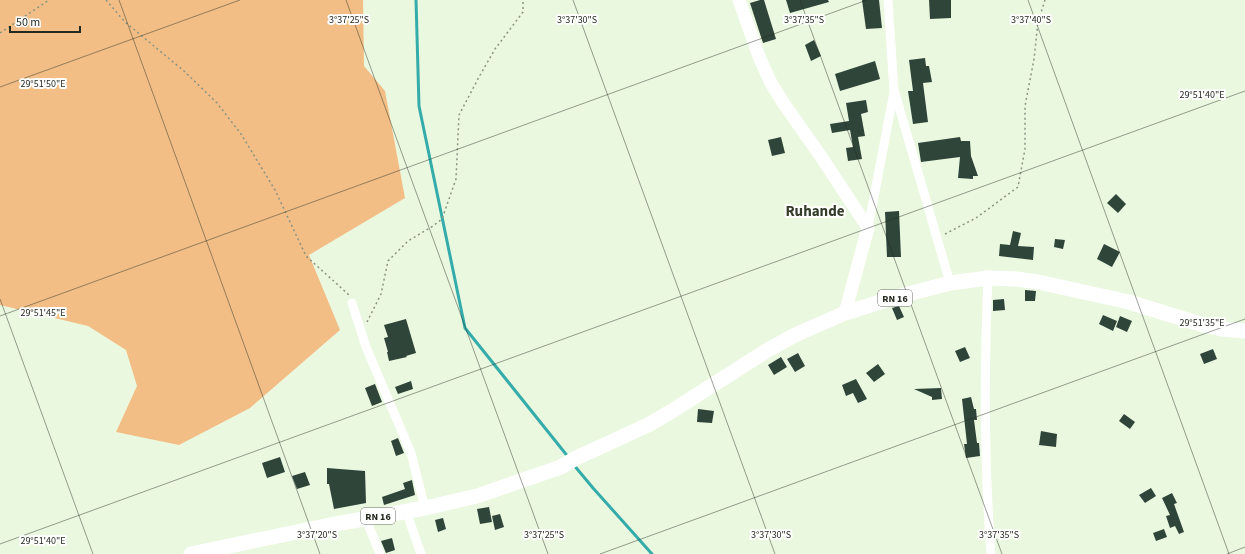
<svg xmlns="http://www.w3.org/2000/svg" width="1245" height="554" font-family="'Source Sans 3',sans-serif">
<rect width="100%" height="100%" fill="#ebf8e0"/>
<path fill="#f2be85" d="M 0,0 L 363,0 L 364,66 L 385,91 L 405,198 L 309,255 L 340,330 L 250,408 L 179,445 L 116,432 L 137,386 L 126,350 L 88,326 L 0,305 Z"/>
<g fill="none" stroke-linecap="round" stroke-linejoin="round">
<g stroke="#34acaa" stroke-width="3">
<path d="M 416,0 L 419,106 L 465,328 L 569,458"/>
<path d="M 573,464 L 593,488 L 652,554"/>
</g>
</g>
<g fill="#2f453a">
<path d="M 760,0 L 764,0 L 776,39 L 763,43 L 750,3 Z"/>
<path d="M 786,0 L 828,0 L 829,2 L 790,13 Z"/>
<path d="M 862,0 L 879,0 L 882,28 L 866,29 Z"/>
<path d="M 929,0 L 951,0 L 951,18 L 930,19 Z"/>
<path d="M 814,40 L 821,56 L 811,61 L 805,45 Z"/>
<path d="M 925,58 L 926,66 L 929,66 L 932,82 L 923,83 L 928,122 L 913,124 L 908,91 L 913,91 L 909,60 Z"/>
<path d="M 875,61 L 880,79 L 840,91 L 835,74 Z"/>
<path d="M 866,100 L 868,112 L 861,114 L 865,136 L 858,137 L 862,159 L 848,161 L 846,148 L 853,147 L 850,130 L 832,133 L 830,124 L 849,121 L 846,103 Z"/>
<path d="M 781,137 L 785,153 L 772,156 L 768,140 Z"/>
<path d="M 960,137 L 961,141 L 970,141 L 971,156 L 978,176 L 973,176 L 973,179 L 958,178 L 960,157 L 921,162 L 918,143 Z"/>
<path d="M 1116,194 L 1126,204 L 1118,213 L 1107,203 Z"/>
<path d="M 899,211 L 901,257 L 887,257 L 885,212 Z"/>
<path d="M 1013,231 L 1021,233 L 1018,246 L 1034,247 L 1033,260 L 999,256 L 1000,244 L 1010,245 Z"/>
<path d="M 1055,239 L 1065,240 L 1063,249 L 1054,247 Z"/>
<path d="M 1104,244 L 1120,252 L 1112,267 L 1097,259 Z"/>
<path d="M 1025,290 L 1036,291 L 1035,301 L 1025,301 Z"/>
<path d="M 1004,299 L 1005,310 L 993,311 L 993,300 Z"/>
<path d="M 899,306 L 904,317 L 897,320 L 892,308 Z"/>
<path d="M 1103,315 L 1117,321 L 1113,331 L 1099,324 Z"/>
<path d="M 1120,316 L 1132,321 L 1127,332 L 1116,327 Z"/>
<path d="M 406,319 L 416,353 L 406,356 L 407,357 L 389,361 L 387,352 L 388,352 L 384,338 L 388,337 L 384,325 Z"/>
<path d="M 965,347 L 970,358 L 960,362 L 955,351 Z"/>
<path d="M 1213,349 L 1217,359 L 1204,364 L 1200,354 Z"/>
<path d="M 798,353 L 805,366 L 795,372 L 787,359 Z"/>
<path d="M 781,357 L 787,367 L 774,375 L 768,365 Z"/>
<path d="M 878,364 L 885,374 L 874,382 L 866,373 Z"/>
<path d="M 856,379 L 867,399 L 858,403 L 853,393 L 846,396 L 842,385 Z"/>
<path d="M 411,381 L 413,389 L 398,394 L 395,387 Z"/>
<path d="M 375,384 L 382,402 L 372,406 L 365,388 Z"/>
<path d="M 941,388 L 942,399 L 932,400 L 932,397 L 914,389 Z"/>
<path d="M 971,397 L 974,409 L 976,409 L 977,420 L 974,420 L 977,443 L 979,443 L 980,456 L 966,458 L 964,444 L 967,444 L 962,399 Z"/>
<path d="M 698,409 L 714,411 L 712,423 L 697,422 Z"/>
<path d="M 1124,414 L 1135,422 L 1130,429 L 1119,421 Z"/>
<path d="M 1041,431 L 1057,434 L 1056,447 L 1039,445 Z"/>
<path d="M 398,438 L 404,453 L 396,456 L 391,441 Z"/>
<path d="M 280,457 L 285,472 L 267,478 L 262,463 Z"/>
<path d="M 327,468 L 365,471 L 366,503 L 334,509 L 329,484 L 327,484 Z"/>
<path d="M 305,472 L 310,485 L 297,489 L 292,476 Z"/>
<path d="M 412,480 L 415,495 L 384,505 L 382,497 L 405,489 L 403,483 Z"/>
<path d="M 1151,488 L 1156,496 L 1145,503 L 1139,495 Z"/>
<path d="M 1172,493 L 1177,503 L 1174,504 L 1184,532 L 1179,534 L 1175,526 L 1170,528 L 1166,516 L 1170,515 L 1162,498 Z"/>
<path d="M 489,507 L 492,522 L 480,524 L 477,509 Z"/>
<path d="M 500,514 L 504,527 L 495,530 L 492,516 Z"/>
<path d="M 443,518 L 446,529 L 438,532 L 435,520 Z"/>
<path d="M 1164,529 L 1167,537 L 1156,541 L 1153,533 Z"/>
<path d="M 392,538 L 395,550 L 386,553 L 381,541 Z"/>
</g>
<g fill="none" stroke-linecap="round" stroke-linejoin="round">
<g stroke="#8a9382" stroke-width="1.5" stroke-dasharray="2 3" stroke-linecap="butt">
<path d="M 106,0 L 125,22 L 184,71 L 217,103 L 241,134 L 275,190 L 306,256 L 349,295"/>
<path d="M 0,33 L 49,0"/>
<path d="M 945,234 L 976,218 L 1018,187 L 1025,149 L 1025,106 L 1034,59 L 1038,22 L 1045,0"/>
<path d="M 367,322 L 381,294 L 388,261 L 408,241 L 433,226 L 442,219 L 456,179 L 459,115 L 479,77 L 495,49 L 523,12 L 523,0"/>
</g>
<g stroke="#fff" stroke-width="9">
<path d="M 895,93 L 950,283"/>
<path d="M 868,228 L 894,92 L 888,0"/>
<path d="M 988,278 C 984,370 984,462 991,554"/>
<path d="M 352,303 L 366,347 L 411,453 L 425,508"/>
<path d="M 406,511 L 421,554"/>
<path d="M 366,519 L 380,554"/>
</g>
<path stroke="#fff" stroke-width="13" d="M 739,0 L 760,59 L 771,83 L 784,104 L 822,158 L 868,228 L 845,313"/>
<path stroke="#fff" stroke-width="15" d="M 191,554 L 330,525 L 425,508 L 477,496 L 561,467 L 576,458 L 648,425 L 672,411 L 766,351 L 795,335 L 845,313 L 893,298 L 950,283 L 988,278 L 1016,279 L 1038,282 L 1129,302 L 1200,324 L 1222,329 L 1245,331"/>
</g>
<path fill="none" stroke="#252a21" stroke-width="1" stroke-opacity="0.45" d="M 119,0 L 320,554M 346,0 L 548,554M 573,0 L 775,554M 800,0 L 1002,554M 1028,0 L 1229,554M 0,87 L 240,0M 0,299 L 93,554M 0,316 L 867,0M 0,544 L 1245,91M 600,554 L 1245,319M 1227,554 L 1245,547"/>
<g text-anchor="middle" stroke-width="4" stroke-linejoin="round" paint-order="stroke">
<g fill="#fff" stroke="#666a64" stroke-width="1">
<rect x="878" y="290" width="34" height="16" rx="3"/>
<rect x="361" y="508" width="34" height="16" rx="3"/>
</g>
<g font-size="10" font-weight="bold" fill="#252a21">
<text x="895" y="302">RN 16</text>
<text x="378" y="520">RN 16</text>
</g>
<g font-size="15" font-weight="bold" fill="#323c29" stroke="#fff">
<text x="815" y="216">Ruhande</text>
</g>
</g>
<g font-size="10" text-anchor="middle" fill="#252a21" stroke="#fff" stroke-width="4" stroke-linejoin="round" paint-order="stroke">
<text x="1031" y="23">3°37'40"S</text>
<text x="349" y="23">3°37'25"S</text>
<text x="577" y="23">3°37'30"S</text>
<text x="804" y="23">3°37'35"S</text>
<text x="43" y="87">29°51'50"E</text>
<text x="1202" y="98">29°51'40"E</text>
<text x="43" y="316">29°51'45"E</text>
<text x="1202" y="326">29°51'35"E</text>
<text x="317" y="538">3°37'20"S</text>
<text x="544" y="538">3°37'25"S</text>
<text x="771" y="538">3°37'30"S</text>
<text x="999" y="538">3°37'35"S</text>
<text x="43" y="544">29°51'40"E</text>
</g>
<path d="M10 26v6h70v-6" fill="none" stroke="#252a21" stroke-width="2"/>
<text x="16" y="26" font-size="12" fill="#252a21" stroke="#ffffff" stroke-width="3" paint-order="stroke">50 m</text>
</svg>
